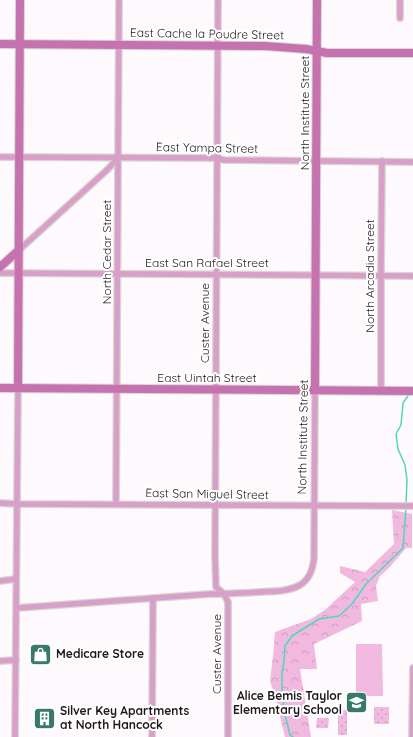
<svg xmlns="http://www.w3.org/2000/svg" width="413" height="737" font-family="Quicksand,sans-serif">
<defs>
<pattern id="grass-dots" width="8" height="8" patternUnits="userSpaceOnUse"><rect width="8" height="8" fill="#f1b9df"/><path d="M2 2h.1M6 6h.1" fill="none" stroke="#ce9ebf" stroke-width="1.8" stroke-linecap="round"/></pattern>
<pattern id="forest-crowns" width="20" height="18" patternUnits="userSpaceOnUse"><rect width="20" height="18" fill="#f1b9df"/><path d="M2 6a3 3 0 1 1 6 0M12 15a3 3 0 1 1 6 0" fill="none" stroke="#ce9ebf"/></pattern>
</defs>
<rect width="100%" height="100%" fill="#fdf9fc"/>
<g fill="url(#grass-dots)">
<rect x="374" y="707" width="15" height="17"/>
<path d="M 338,709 L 347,710 L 347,735 L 338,735 Z"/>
<path d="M 317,718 L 329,718 L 328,728 L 316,728 Z"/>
</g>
<path fill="url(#forest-crowns)" d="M 392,510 L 412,514 L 412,548 L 406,548 L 390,567 L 380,576 L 376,586 L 378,601 L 361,604 L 362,621 L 314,644 L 317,669 L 300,669 L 311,737 L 285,737 L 276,700 L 270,681 L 273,656 L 275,632 L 311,619 L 326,609 L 355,582 L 340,573 L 340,566 L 365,572 L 394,544 Z"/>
<path fill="#f1b9df" d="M 356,644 L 382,644 L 383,696 L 356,696 Z"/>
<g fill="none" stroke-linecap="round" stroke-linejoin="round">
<g stroke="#4dd9b8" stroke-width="1.5">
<path d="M 406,504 L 407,480 L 405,465 L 398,449 L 396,434 L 401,425 L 403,403 L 410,393"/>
<path d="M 293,737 L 290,735 L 283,706 L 284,699 L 282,691 L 282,673 L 284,661 L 285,646 L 292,636 L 319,619 L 339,616 L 352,604 L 366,584 L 403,548 L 406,508"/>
</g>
<defs>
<g id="street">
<path d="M 218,0 L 215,555 L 216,587 L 224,594 L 228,602 L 228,737"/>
<path d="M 400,18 L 400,0"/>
<path d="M 0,157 L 217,158 L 224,160 L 413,162"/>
<path d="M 19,250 L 107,170 L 118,158"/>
<path d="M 0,273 L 413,276"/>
<path d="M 381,391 L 381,270 L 382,161"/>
<path d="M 0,503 L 17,504 L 413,506"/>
<path d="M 116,504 L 119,0"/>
<path d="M 0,581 L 16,579"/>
<path d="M 17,608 L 210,594 C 226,594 243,593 260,592 C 273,591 288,592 300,585 C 310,579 313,569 314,558 L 315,390"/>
<path d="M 0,661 L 16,660"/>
<path d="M 15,737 L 18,388"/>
<path d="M 152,737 L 153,598"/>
<path d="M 412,737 L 413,668"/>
</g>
<g id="secondary">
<path d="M 0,44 L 265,46 L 306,49 L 327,53 L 413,53"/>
<path d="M 0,267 L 19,250"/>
<path d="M 0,388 L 413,391"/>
<path d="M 18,388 L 20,0"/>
<path d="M 315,390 L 317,0"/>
</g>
</defs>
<use href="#street" stroke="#d9d5d8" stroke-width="8"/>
<use href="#secondary" stroke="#d9d5d8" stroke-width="10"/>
<use href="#street" stroke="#d9a0c7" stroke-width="5.5"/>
<use href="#secondary" stroke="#c572ae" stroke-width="8"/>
</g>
<defs>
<symbol id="shop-square" viewBox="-11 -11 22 22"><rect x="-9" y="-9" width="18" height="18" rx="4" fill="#397968" stroke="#fff"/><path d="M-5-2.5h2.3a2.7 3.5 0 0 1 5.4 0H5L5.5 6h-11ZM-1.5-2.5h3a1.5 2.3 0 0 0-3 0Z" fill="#fff"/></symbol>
<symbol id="school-square" viewBox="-11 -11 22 22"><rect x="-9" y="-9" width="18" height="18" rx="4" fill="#397968" stroke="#fff"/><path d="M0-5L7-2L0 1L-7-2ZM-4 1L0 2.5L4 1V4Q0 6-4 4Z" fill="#fff"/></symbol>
<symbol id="building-square" viewBox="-11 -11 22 22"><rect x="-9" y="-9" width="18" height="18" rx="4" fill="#397968" stroke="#fff"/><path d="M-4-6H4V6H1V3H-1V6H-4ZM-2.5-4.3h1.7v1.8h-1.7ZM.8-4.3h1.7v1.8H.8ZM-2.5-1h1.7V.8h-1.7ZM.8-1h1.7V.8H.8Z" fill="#fff"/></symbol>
</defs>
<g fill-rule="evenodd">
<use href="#shop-square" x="28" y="642" width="25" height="25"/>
<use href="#school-square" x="344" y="690" width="25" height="25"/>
<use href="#building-square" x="32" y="706" width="25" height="25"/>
</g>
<g text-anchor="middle" stroke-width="4" stroke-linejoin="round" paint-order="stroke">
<g font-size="12" fill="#1e171c" stroke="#fff">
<text transform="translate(207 34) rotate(1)" y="4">East Cache la Poudre Street</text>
<text transform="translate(305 113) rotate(-90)" y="4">North Institute Street</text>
<text transform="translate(207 148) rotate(1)" y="4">East Yampa Street</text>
<text transform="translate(107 252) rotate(-90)" y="4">North Cedar Street</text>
<text x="207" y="267">East San Rafael Street</text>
<text transform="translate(370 276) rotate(-90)" y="4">North Arcadia Street</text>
<text transform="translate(205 323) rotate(-90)" y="4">Custer Avenue</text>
<text x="207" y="382">East Uintah Street</text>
<text transform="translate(303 437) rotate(-89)" y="4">North Institute Street</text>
<text transform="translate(207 494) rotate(1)" y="4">East San Miguel Street</text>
<text transform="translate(217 654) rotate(-90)" y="4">Custer Avenue</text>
</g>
<g font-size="12" font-weight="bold" fill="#1e171c" stroke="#fff" text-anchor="start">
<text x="56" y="658">Medicare Store</text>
<text x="342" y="700" text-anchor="end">Alice Bemis Taylor<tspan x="342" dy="14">Elementary School</tspan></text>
<text x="60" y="715">Silver Key Apartments<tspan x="60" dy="14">at North Hancock</tspan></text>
</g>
</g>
</svg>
